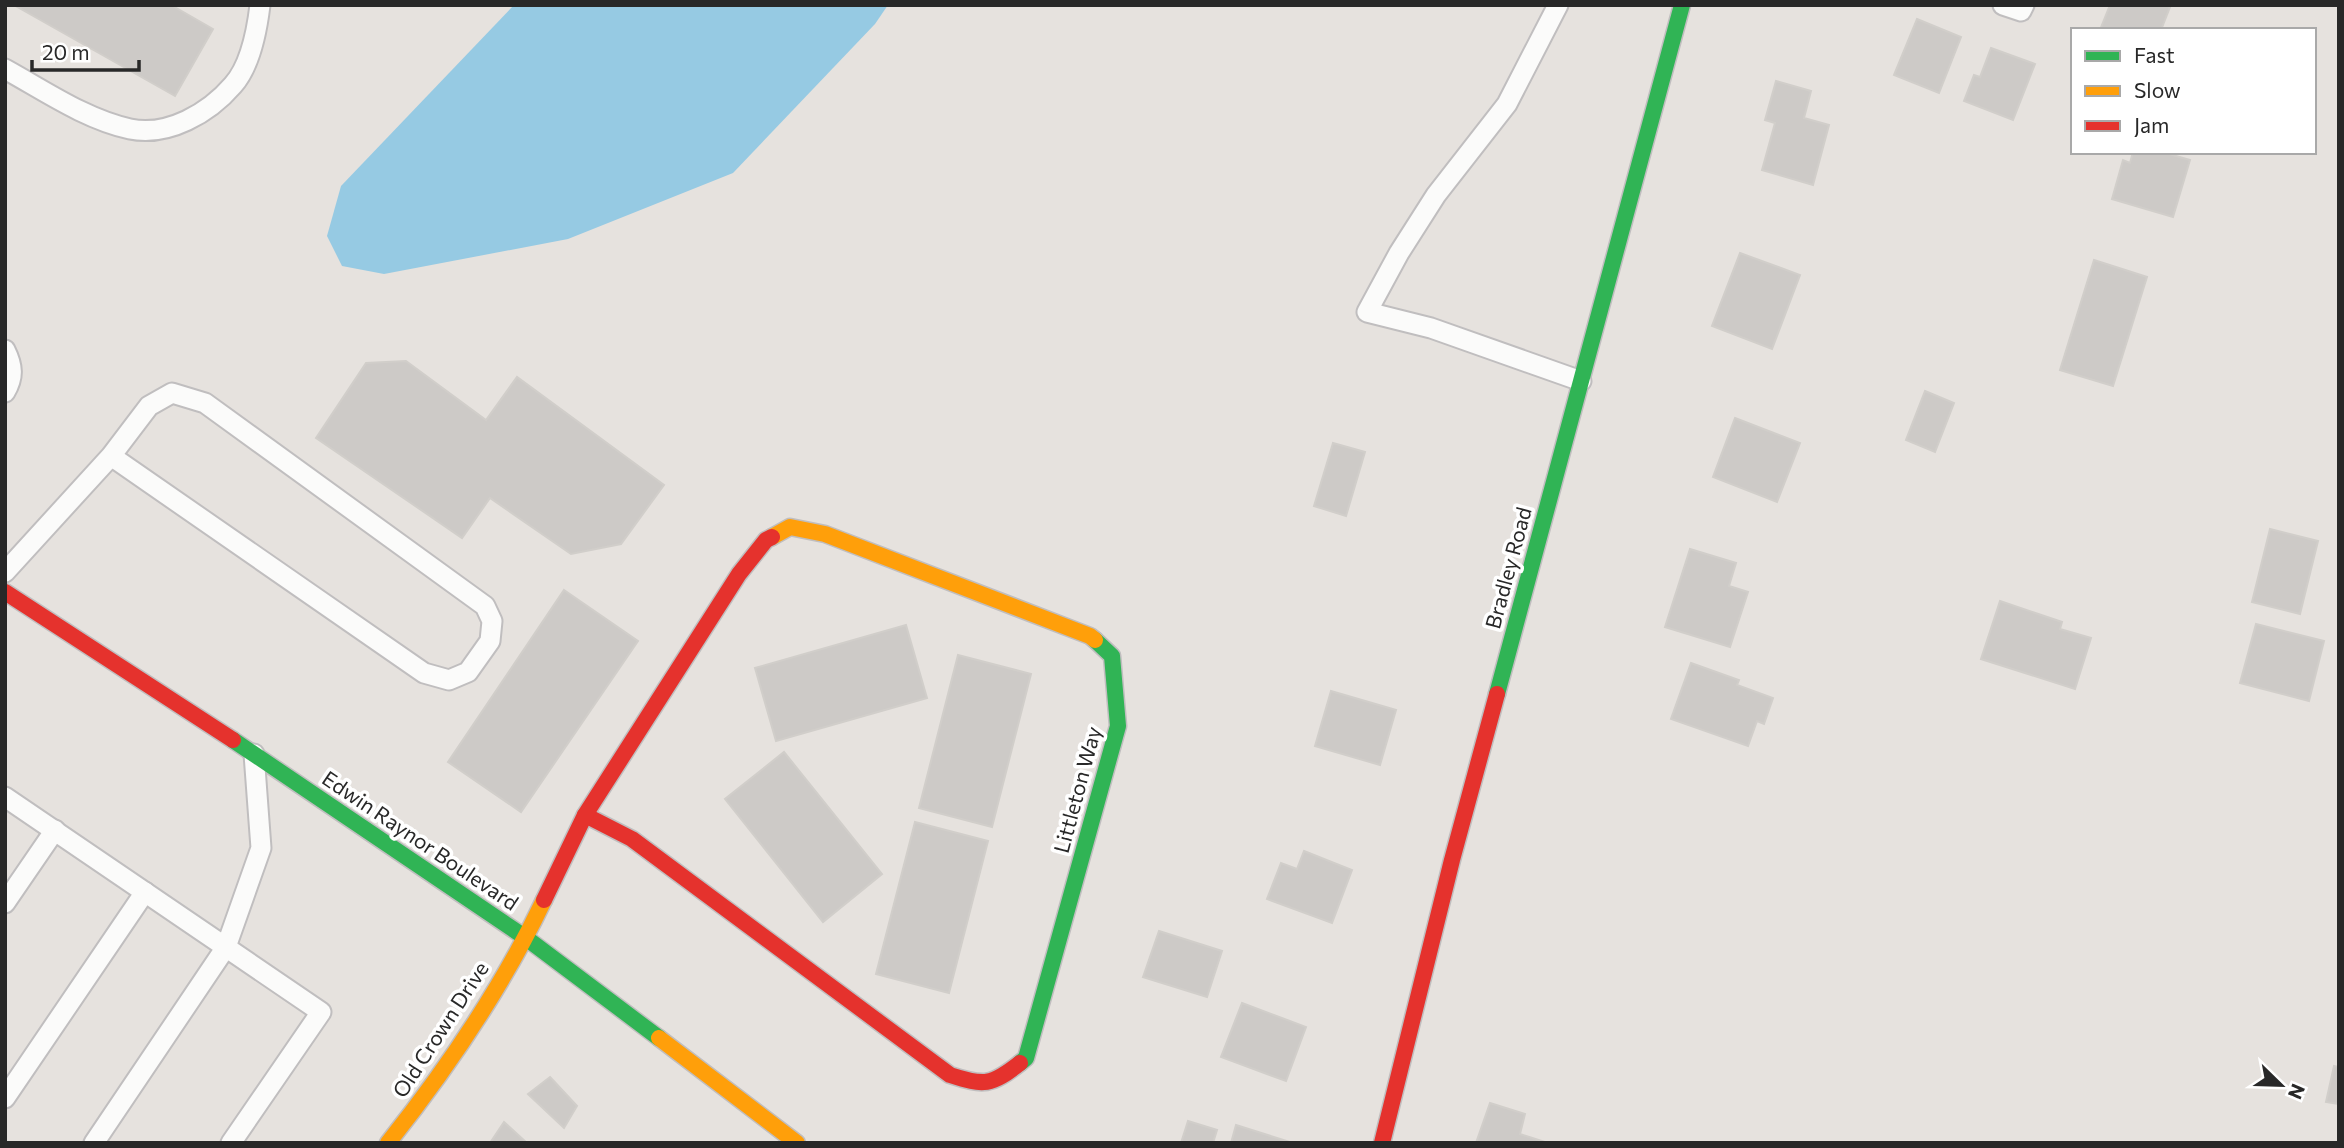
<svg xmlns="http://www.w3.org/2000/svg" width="2344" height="1148" font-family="Commissioner,sans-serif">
<rect width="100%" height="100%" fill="#e6e2de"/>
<path fill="#96cae3" d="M 514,5 L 888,5 L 875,24 L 733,173 L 568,239 L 384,274 L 342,266 L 327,236 L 341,186 Z"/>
<g fill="#cdcac7" stroke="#d1ceca" stroke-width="2">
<path d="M 14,5 L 171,5 L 213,29 L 175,96 Z"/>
<path d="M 2110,5 L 2166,5 L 2170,7 L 2161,30 L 2100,30 Z"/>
<path d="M 1917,19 L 1961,37 L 1939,93 L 1894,75 Z"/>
<path d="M 1991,48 L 2035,64 L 2013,120 L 1964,101 L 1974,75 L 1980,77 Z"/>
<path d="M 1776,81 L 1811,91 L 1804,118 L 1829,125 L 1813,185 L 1762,170 L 1775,123 L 1765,120 Z"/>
<path d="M 2133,152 L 2162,152 L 2190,160 L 2173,217 L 2112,199 L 2123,160 L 2130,163 Z"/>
<path d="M 1740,253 L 1800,275 L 1772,349 L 1712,326 Z"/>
<path d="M 2094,260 L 2147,277 L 2113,386 L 2060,370 Z"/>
<path d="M 406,361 L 486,420 L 517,377 L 664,485 L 621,544 L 571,554 L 490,498 L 462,538 L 316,438 L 366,363 Z"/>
<path d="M 1925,391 L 1954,403 L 1935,452 L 1906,440 Z"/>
<path d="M 1735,418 L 1800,443 L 1777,502 L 1713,477 Z"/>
<path d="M 1333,443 L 1365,452 L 1346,516 L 1314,506 Z"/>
<path d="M 2270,529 L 2318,541 L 2300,614 L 2252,602 Z"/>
<path d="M 1690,549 L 1736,563 L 1729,586 L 1748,592 L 1730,647 L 1665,627 Z"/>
<path d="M 564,590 L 638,641 L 521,812 L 448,762 Z"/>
<path d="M 2000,601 L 2062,622 L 2060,629 L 2091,638 L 2075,689 L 1981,659 Z"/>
<path d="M 2256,624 L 2324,641 L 2309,701 L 2240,683 Z"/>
<path d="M 906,625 L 927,698 L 776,741 L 755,668 Z"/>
<path d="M 958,655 L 1031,674 L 992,827 L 919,808 Z"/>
<path d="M 1691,663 L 1739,680 L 1737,685 L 1773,698 L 1764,724 L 1757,721 L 1748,746 L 1671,719 Z"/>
<path d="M 1331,691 L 1396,710 L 1380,765 L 1315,746 Z"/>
<path d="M 784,752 L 882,874 L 823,922 L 725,799 Z"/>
<path d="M 915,822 L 988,841 L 949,993 L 876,974 Z"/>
<path d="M 1304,851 L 1352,870 L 1332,923 L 1267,899 L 1281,863 L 1297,869 Z"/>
<path d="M 1159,931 L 1222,951 L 1207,997 L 1143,977 Z"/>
<path d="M 1242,1003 L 1306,1027 L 1286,1081 L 1221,1057 Z"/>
<path d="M 2334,1066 L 2339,1067 L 2339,1104 L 2326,1102 Z"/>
<path d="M 550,1077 L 577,1106 L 564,1128 L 528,1094 Z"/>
<path d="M 1490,1103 L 1525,1114 L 1520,1134 L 1548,1143 L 1476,1143 Z"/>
<path d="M 1188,1121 L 1217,1130 L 1213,1143 L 1181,1143 Z"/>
<path d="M 504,1122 L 527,1143 L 490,1143 Z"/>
<path d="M 1236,1125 L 1293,1143 L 1231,1143 Z"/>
</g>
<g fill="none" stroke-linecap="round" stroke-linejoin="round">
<defs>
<g id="lane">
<path d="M 1558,5 L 1507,104 L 1436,195 L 1399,253 L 1367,312 L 1431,328 L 1581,381"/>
<path d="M 2003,5 L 2021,11 L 2024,5"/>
<path d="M 5,69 C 45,91 85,119 130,129 C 168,137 209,113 233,85 C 250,66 257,30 260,5"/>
<path d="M 5,350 C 13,366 14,377 5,392"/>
<path d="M 5,572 L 111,456 L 149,406 L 172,393 L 205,403 L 485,606 L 492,621 L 490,641 L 468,672 L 449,680 L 424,673 L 111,456"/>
<path d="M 5,797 L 321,1012 L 231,1143"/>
<path d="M 5,903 L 55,830"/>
<path d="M 5,1098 L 145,892"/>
<path d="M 94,1143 L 226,947 L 261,848 L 254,754"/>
</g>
<g id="fast">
<path d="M 1497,694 L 1682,5"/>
<path d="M 233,740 L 526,938 L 659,1038"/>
<path d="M 1020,1063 L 1026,1058 L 1118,726 L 1112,656 L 1095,640"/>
</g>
<g id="slow">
<path d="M 772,537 L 790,527 L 825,534 L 1090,636 L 1095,640"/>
<path d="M 659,1038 L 797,1143"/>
<path d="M 388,1143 C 446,1070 504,984 544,900"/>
</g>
<g id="jam">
<path d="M 5,592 L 233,740"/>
<path d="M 585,815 L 632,839 L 950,1075 C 984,1086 991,1086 1020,1063"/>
<path d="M 544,900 L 585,815 L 739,574 L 766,540 L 772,537"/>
<path d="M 1382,1143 L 1452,860 L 1497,694"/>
</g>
</defs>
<use href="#lane" stroke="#c0bebf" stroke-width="23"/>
<use href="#fast" stroke="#c0bebf" stroke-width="19"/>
<use href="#slow" stroke="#c0bebf" stroke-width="19"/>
<use href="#jam" stroke="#c0bebf" stroke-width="19"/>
<use href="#lane" stroke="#fbfbfa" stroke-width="19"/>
<use href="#fast" stroke="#30b455" stroke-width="16"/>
<use href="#slow" stroke="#ff9f0a" stroke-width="16"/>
<use href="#jam" stroke="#e5322d" stroke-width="16"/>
</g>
<g text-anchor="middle" stroke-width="7" stroke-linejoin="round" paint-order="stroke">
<g font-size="21" fill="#282828" stroke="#fff">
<text transform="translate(1509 568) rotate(-75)" y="7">Bradley Road</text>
<text transform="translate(1078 790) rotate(-75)" y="7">Littleton Way</text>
<text transform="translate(420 841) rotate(34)" y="7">Edwin Raynor Boulevard</text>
<text transform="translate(441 1030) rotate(-57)" y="7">Old Crown Drive</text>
</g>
</g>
<rect width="2344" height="1148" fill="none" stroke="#282828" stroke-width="14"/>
<rect x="2071" y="28" width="245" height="126" fill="#ffffff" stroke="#a9a9a9" stroke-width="2"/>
<rect x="2085" y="51" width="35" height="10" fill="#30b455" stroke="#a9a9a9" stroke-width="2"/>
<text x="2134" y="63" font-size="21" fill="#282828">Fast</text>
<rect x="2085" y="86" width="35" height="10" fill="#ff9f0a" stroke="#a9a9a9" stroke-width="2"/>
<text x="2134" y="98" font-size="21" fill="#282828">Slow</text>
<rect x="2085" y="121" width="35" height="10" fill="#e5322d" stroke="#a9a9a9" stroke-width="2"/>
<text x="2134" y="133" font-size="21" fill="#282828">Jam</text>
<g transform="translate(2281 1085) rotate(113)" stroke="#ffffff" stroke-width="5" paint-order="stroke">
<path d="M0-5L12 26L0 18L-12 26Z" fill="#282828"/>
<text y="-10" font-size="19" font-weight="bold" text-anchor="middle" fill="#282828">N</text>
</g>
<path d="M32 60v10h107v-10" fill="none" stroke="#282828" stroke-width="3.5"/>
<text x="42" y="60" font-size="21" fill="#282828" stroke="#ffffff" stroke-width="5" paint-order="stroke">20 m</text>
</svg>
